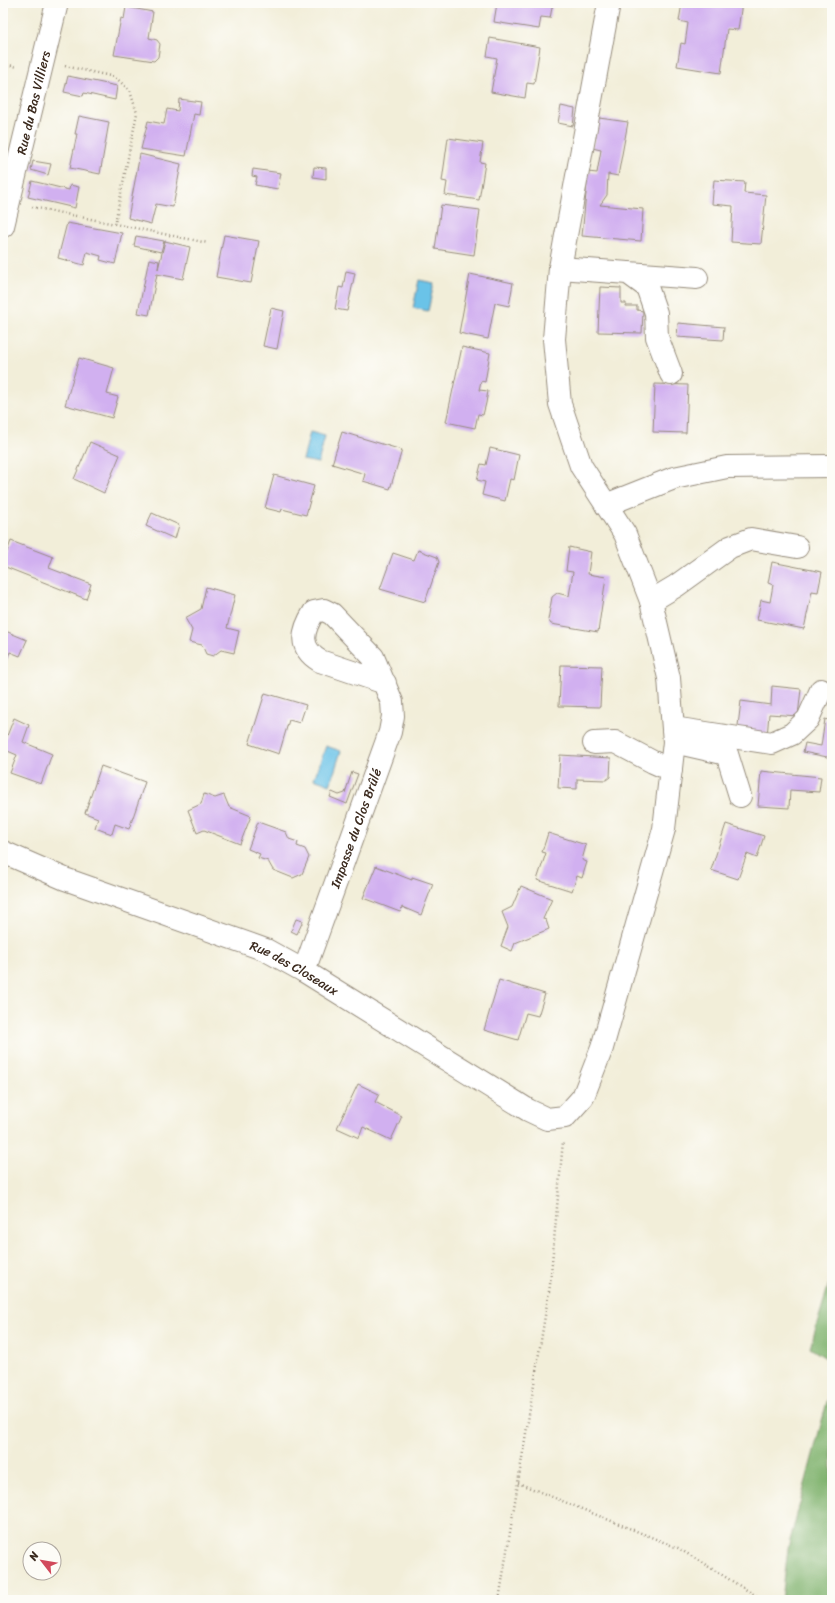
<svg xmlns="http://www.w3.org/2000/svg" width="835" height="1603" font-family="Sriracha,sans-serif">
<rect width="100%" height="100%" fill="#fdfcf7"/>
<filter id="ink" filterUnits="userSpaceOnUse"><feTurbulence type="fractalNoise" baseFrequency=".025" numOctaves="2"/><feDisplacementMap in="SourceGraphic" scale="8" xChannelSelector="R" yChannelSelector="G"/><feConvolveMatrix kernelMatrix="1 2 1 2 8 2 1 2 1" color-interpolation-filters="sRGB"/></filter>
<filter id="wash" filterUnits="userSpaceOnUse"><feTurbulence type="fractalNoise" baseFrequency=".012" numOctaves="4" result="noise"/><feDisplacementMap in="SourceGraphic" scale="16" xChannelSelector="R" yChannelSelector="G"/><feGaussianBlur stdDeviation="0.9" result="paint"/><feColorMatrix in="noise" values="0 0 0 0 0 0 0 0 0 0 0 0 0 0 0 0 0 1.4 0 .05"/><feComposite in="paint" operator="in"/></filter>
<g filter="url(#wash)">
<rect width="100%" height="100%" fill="#f2eed9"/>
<g fill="#7fb26d" stroke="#5d6e46">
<path d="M 832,1273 L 832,1362 L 810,1348 Z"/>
<path d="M 832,1383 L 832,1600 L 782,1600 L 788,1548 Z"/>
</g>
<g fill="#6ac3e8" stroke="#527683">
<path d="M 419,280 L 434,283 L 428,311 L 413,308 Z"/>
<path d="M 310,432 L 325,436 L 318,463 L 303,460 Z"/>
<path d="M 326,746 L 341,751 L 330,785 L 314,779 Z"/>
</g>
<g id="blocks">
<g fill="#d1b0f0">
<path d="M 497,3 L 553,3 L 550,18 L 541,17 L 539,29 L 494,22 Z"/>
<path d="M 682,3 L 742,3 L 738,30 L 727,29 L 721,73 L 677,66 L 681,43 L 685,44 L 688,23 L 679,21 Z"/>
<path d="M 3,5 L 6,6 L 4,16 L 3,16 Z"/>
<path d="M 126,7 L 153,12 L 149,38 L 157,40 L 160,44 L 158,57 L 154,61 L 114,55 L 121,18 L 124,19 Z"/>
<path d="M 3,35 L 6,36 L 4,48 L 3,48 Z"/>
<path d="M 490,38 L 540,47 L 534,84 L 527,83 L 525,98 L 491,92 L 497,58 L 487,56 Z"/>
<path d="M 68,76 L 117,86 L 115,100 L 84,93 L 83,96 L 64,92 Z"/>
<path d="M 179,99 L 201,102 L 199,115 L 194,114 L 186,156 L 141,149 L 148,121 L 164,124 L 167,109 L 178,111 Z"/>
<path d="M 561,106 L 575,109 L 573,126 L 558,123 Z"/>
<path d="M 79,116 L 109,122 L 100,174 L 70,168 L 77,134 L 75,134 Z"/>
<path d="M 599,118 L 628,122 L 618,176 L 608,174 L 607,195 L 600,205 L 643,209 L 641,241 L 582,236 L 588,172 L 597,173 L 601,150 L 592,148 Z"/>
<path d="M 448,138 L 483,143 L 480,162 L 485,163 L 479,200 L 445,195 L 447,182 L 442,181 Z"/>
<path d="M 140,154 L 181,164 L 173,207 L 156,204 L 151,224 L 128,218 Z"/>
<path d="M 33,161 L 51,164 L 48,175 L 31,170 Z"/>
<path d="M 314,167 L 326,168 L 326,179 L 313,177 Z"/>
<path d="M 253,169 L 281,173 L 278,189 L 255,185 L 257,177 L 252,176 Z"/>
<path d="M 714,180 L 745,182 L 744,193 L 766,195 L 761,244 L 731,242 L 733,206 L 712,204 Z"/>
<path d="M 32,181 L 69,190 L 70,185 L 79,187 L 75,208 L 28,197 Z"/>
<path d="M 441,205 L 480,210 L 474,255 L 435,249 Z"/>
<path d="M 67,223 L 122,233 L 115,264 L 100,260 L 101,256 L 87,252 L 84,265 L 58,258 Z"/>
<path d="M 224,235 L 259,241 L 251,283 L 216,277 Z"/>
<path d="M 136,236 L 164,241 L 161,252 L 134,246 Z"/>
<path d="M 165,241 L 190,247 L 183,279 L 157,274 L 149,315 L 138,313 L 149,259 L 159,261 L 158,269 Z"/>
<path d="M 346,271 L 355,273 L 347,311 L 335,309 L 339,287 L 343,288 Z"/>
<path d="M 470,274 L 513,283 L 509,306 L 495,303 L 488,339 L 459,333 Z"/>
<path d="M 600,287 L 621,288 L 621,303 L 626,303 L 626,306 L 637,306 L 637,310 L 643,311 L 642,333 L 598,332 Z"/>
<path d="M 271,308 L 284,311 L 277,349 L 263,346 Z"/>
<path d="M 678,323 L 724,327 L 723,340 L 677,337 Z"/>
<path d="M 462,347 L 490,353 L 485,382 L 481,381 L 479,390 L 488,391 L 486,403 L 483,415 L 478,414 L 475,428 L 446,422 Z"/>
<path d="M 79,358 L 114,368 L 107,394 L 118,397 L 112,418 L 65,405 Z"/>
<path d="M 655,384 L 688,385 L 686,433 L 653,432 Z"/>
<path d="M 342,432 L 402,450 L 390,489 L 363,481 L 365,474 L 332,464 Z"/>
<path d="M 90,442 L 120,455 L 104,493 L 74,479 Z"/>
<path d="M 490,448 L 519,455 L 514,480 L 510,479 L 505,501 L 482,495 L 485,482 L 477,480 L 481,464 L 486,465 Z"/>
<path d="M 274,475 L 314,486 L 306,515 L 282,509 L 281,512 L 265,508 Z"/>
<path d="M 152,513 L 179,525 L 175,539 L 146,526 Z"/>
<path d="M 11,541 L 53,557 L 49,568 L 91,584 L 86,599 L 3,566 L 3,562 Z"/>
<path d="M 569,547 L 591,552 L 588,574 L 606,577 L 598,632 L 551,624 L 548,620 L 552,597 L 557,593 L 569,596 L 573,572 L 566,571 Z"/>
<path d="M 418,550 L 437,557 L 439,562 L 425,602 L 380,589 L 393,553 L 414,560 Z"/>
<path d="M 772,562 L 822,572 L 818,592 L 812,591 L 804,629 L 757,620 L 761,600 L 770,602 L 773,585 L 768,583 Z"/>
<path d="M 206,587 L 235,595 L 227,628 L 239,631 L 234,653 L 221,650 L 213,656 L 206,654 L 202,645 L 189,642 L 192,630 L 185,618 L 201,609 Z"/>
<path d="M 3,630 L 27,640 L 20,656 L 10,652 L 3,669 Z"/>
<path d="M 561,665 L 602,666 L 600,707 L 559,706 Z"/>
<path d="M 772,686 L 801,689 L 798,716 L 769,714 L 767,737 L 737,734 L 741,701 L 771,705 Z"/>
<path d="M 265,693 L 306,705 L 300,723 L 289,720 L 279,754 L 249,744 Z"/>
<path d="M 14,718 L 29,725 L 23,742 L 52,754 L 41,784 L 10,773 L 17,755 L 3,749 L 3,746 Z"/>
<path d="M 825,719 L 832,721 L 832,758 L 803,752 L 805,743 L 821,746 Z"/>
<path d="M 560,755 L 611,758 L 610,777 L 606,780 L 577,779 L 577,789 L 558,788 Z"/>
<path d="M 101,766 L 145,782 L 129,829 L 115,824 L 112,834 L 95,828 L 98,818 L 85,813 Z"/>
<path d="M 761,771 L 821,777 L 819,792 L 790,790 L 789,808 L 758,806 Z"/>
<path d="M 352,772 L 358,774 L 347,804 L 330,797 L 332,792 L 339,795 L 345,793 Z"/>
<path d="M 204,794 L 215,798 L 224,795 L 229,807 L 251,816 L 240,844 L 204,830 L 197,833 L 188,810 L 201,804 Z"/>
<path d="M 258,822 L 286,832 L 289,839 L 298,842 L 297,846 L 305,849 L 309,857 L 302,874 L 293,878 L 273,870 L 268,861 L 258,858 L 260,854 L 248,849 Z"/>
<path d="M 726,824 L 764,836 L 757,858 L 747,854 L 738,879 L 711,870 Z"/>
<path d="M 548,833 L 586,845 L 582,860 L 587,862 L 582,878 L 577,876 L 572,891 L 537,880 L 546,853 L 542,852 Z"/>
<path d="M 376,866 L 412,880 L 412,877 L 433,884 L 421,915 L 402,907 L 400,912 L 363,898 Z"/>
<path d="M 521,886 L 552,899 L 543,919 L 546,920 L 549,929 L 515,943 L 512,951 L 501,946 L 508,927 L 502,912 L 512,907 Z"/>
<path d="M 296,919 L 303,921 L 297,934 L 291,931 Z"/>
<path d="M 499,980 L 545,994 L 538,1016 L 526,1013 L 518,1040 L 484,1030 Z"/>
<path d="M 358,1084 L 379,1094 L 375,1102 L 402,1116 L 391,1140 L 363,1127 L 359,1138 L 337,1128 Z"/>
</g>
</g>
</g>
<g filter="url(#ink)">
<use href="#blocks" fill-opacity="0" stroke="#968c7c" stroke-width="1"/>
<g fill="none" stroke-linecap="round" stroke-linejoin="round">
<defs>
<g id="minor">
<path id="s1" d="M 3,226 L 57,3"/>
<path d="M 560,268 L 628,273 L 647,287 L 656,313 L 657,337 L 671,374"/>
<path d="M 628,273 L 697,278"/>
<path d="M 606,505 L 674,478 L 727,467 L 832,466"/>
<path d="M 651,601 L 676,586 L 730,547 L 751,539 L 797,547"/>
<path d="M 673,728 L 772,743 L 792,734 L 808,719 L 821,690"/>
<path d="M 674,742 L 727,754 L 740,796"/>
<path d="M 594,743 L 615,742 L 653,762 L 671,770"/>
<path id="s2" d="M 3,852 L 65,879 L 266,950 L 304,971 L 528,1110 L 547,1119 L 565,1117 L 583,1097 L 602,1048 L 664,829 L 674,742 L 669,678 L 651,601 L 625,534 L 581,466 L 560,404 L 554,339 L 560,268 L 609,3"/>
<path id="s3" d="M 304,971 L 390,732 L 393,716 L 392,702 L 373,657 L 332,614 L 324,610 L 314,612 C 302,631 298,648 320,661 L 385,683"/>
</g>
</defs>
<use href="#minor" stroke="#968c7c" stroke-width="24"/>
<g stroke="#968c7c" stroke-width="2.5" stroke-dasharray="1 3" stroke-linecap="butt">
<path d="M 3,64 L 18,67"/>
<path d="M 65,66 L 115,77 L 130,91 L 137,113 L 115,223"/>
<path d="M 32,207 L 208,243"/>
<path d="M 518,1483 L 678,1548 L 763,1600"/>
<path d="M 499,1600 L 550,1285 L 563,1141"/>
</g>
<use href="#minor" stroke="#fff" stroke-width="22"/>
</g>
</g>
<g text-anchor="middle" stroke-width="3.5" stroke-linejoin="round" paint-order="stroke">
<g font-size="13" fill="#3b2a1e" stroke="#fdfcf7">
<text dy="5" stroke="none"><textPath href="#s1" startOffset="127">Rue du Bas Villiers</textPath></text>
<text dy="5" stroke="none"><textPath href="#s3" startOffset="152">Impasse du Clos Brûlé</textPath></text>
<text dy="5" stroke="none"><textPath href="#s2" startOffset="314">Rue des Closeaux</textPath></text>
</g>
</g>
<rect width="835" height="1603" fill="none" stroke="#fdfcf7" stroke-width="16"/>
<g transform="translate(42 1561) rotate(301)"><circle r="19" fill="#fdfcf7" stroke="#afa8a0"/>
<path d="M0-3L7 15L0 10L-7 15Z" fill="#d1495b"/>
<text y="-6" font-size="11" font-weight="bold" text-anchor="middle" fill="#3b2a1e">N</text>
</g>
</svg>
